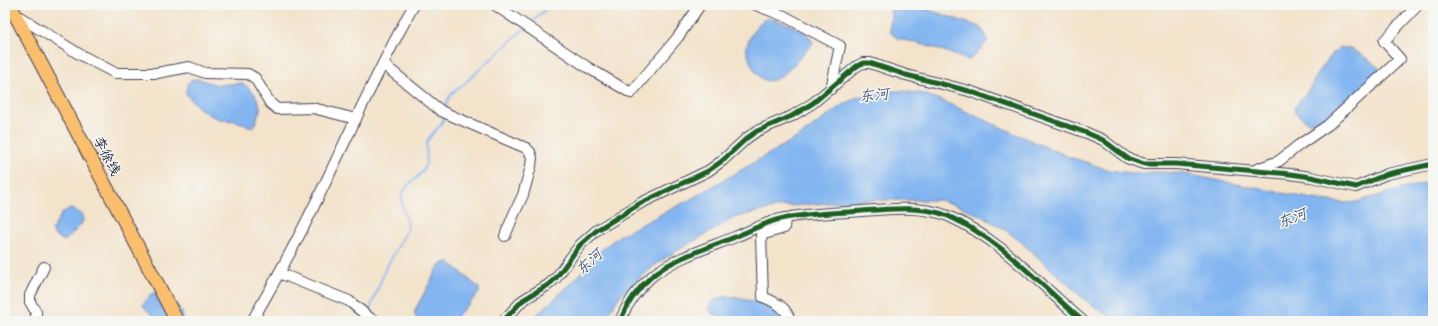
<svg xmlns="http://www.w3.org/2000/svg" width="1438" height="326" font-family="'Comic Neue','LXGW WenKai TC',sans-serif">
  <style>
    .water { fill: #83b6f0; stroke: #526c96 }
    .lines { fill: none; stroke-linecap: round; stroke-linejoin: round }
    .stream { stroke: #83b6f0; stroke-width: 2 }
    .minor-casing { stroke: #413f51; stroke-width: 12 }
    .major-casing { stroke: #413f51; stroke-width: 15 }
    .minor { stroke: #fff; stroke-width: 10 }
    .major { stroke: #fabe6d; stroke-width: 13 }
    .cycleway-casing { stroke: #f6f6f2; stroke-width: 8 }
    .cycleway { stroke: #1b5e20; stroke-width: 5 }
    .labels { text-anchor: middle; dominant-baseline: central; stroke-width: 3; stroke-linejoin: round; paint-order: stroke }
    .street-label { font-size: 14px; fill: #22223b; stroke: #f6f6f2 }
    .water-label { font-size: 15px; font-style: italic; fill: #44567a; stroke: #f6f6f2 }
  </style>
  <rect width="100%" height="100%" fill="#f6f6f2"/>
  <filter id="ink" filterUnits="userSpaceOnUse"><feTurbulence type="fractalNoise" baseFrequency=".025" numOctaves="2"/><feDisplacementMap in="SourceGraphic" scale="8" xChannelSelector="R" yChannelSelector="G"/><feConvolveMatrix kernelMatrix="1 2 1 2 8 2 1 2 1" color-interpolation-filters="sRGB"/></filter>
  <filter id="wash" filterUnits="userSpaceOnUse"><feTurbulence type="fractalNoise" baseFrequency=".012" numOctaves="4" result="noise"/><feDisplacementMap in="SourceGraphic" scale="16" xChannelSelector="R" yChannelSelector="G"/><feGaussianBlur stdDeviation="0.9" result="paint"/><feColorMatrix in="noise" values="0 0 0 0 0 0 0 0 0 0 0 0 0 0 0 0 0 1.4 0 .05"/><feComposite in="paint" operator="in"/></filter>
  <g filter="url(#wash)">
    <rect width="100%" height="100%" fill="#f3e3cb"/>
    <!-- water -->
    <g class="water">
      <path d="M895 5H919L926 9 980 27 987 37V42L971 59 967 60 939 49 897 38 891 33 890 31 891 10Z"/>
      <path d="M768 18C780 21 810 30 813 43 787 71 764 109 746 49 748 39 758 20 768 18Z"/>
      <path d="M1338 48C1353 45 1369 60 1380 69V72L1337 112 1330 116 1309 123 1295 112V107L1310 88 1318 73 1334 52Z"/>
      <path d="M198 79 218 85 241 83 248 87 255 94 260 106V110L254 127C248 127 243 123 236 121 232 120 228 121 224 120 209 117 194 106 186 93L187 84 192 80Z"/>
      <path d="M892 91H903L924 94 945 102 1018 135 1067 156 1109 170 1131 173 1163 172 1185 174 1313 199 1345 203 1356 202 1398 190 1433 182V321H1121L1102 312 1084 299 1019 240 1001 227 981 216 961 207 940 200H866L778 207 736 217 673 253 654 266 621 294 604 321H530L572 283 601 250 619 236 693 198 784 145 803 134 838 108 857 97Z"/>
      <path d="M69 209C98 215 75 230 65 241L55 236 52 230 62 213Z"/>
      <path d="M449 262 479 288V293L452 321H418L415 315V310L439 266 444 263Z"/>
      <path d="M155 292 170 295 182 312 184 321H158L144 307 143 305 150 295Z"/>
      <path d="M727 296 757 302H769L783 314 785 321H732L712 313 709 310C709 299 718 299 727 296Z"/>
    </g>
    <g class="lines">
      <!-- stream -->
      <g class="stream">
        <path d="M529 25 550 5"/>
        <path d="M446 109 447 101 452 93 465 83 524 29"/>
        <path d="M369 312 385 270 408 228C408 216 399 207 402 195 405 184 418 179 424 169 429 161 425 151 427 142 431 132 442 128 444 117"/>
      </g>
    </g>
  </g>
  <g filter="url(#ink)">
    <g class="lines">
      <!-- minor casing -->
      <g class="minor-casing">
        <g id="minor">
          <path d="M495 5 587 67 631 93 678 37 700 5"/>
          <path d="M756 5 784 16 840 46 831 89"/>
          <path d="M15 14 79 54 115 73H157L189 67 205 73 248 74 255 78 270 103 277 109 313 108 356 119"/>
          <path d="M383 64 441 111 505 139 526 148 530 152 532 158 531 166 523 195 514 214 505 236"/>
          <path d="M1257 169 1279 161 1299 145 1328 125 1400 59 1384 41 1418 5"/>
          <path d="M785 218 784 228 761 235 763 297C775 302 787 307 790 321"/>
          <path d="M279 273 349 301 371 319 377 321"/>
          <path d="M36 321V312L30 302V295L44 267"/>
          <path d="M252 321C274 283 295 245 314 206 347 139 377 70 414 5"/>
          <path d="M503 321 523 300 548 285 556 278 580 245 597 230 641 203 708 171 722 161 747 138 757 131 792 116 813 103 857 66 863 63H870L906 75 946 85 969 91 1087 133 1103 140 1127 158 1144 164H1176L1290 174 1311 177 1356 187 1387 174 1433 164"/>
          <path d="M620 321C627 304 637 289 651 277 673 258 708 248 735 237 750 231 764 223 780 219 803 214 826 213 849 212 880 210 919 204 948 216 1002 240 1039 284 1083 321"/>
        </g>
      </g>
      <!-- major casing -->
      <g class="major-casing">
        <path id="major" d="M10 5 177 321"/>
      </g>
      <!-- minor -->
      <use href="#minor" class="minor"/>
      <!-- major -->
      <use href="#major" class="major"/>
      <!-- cycleway casing -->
      <g class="cycleway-casing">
        <g id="cycleway">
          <path d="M503 321 523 300 548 285 556 278 580 245 597 230 641 203 708 171 722 161 747 138 757 131 792 116 813 103 857 66 863 63H870L906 75 946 85 969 91 1087 133 1103 140 1127 158 1144 164H1176L1290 174 1311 177 1356 187 1387 174 1433 164"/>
          <path d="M620 321C627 304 637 289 651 277 673 258 708 248 735 237 750 231 764 223 780 219 803 214 826 213 849 212 880 210 919 204 948 216 1002 240 1039 284 1083 321"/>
        </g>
      </g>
      <!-- cycleway -->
      <use href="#cycleway" class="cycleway"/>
    </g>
  </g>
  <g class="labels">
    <!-- street labels -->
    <g class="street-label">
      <text transform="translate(107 156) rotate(62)">李徐线</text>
    </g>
    <!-- water labels -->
    <g class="water-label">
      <text transform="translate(874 95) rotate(-6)">东河</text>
      <text transform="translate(1292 218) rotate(-21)">东河</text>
      <text transform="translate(589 262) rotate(-42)">东河</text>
    </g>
  </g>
  <!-- margin -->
  <rect width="1438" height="326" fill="none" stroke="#f6f6f2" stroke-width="20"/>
</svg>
